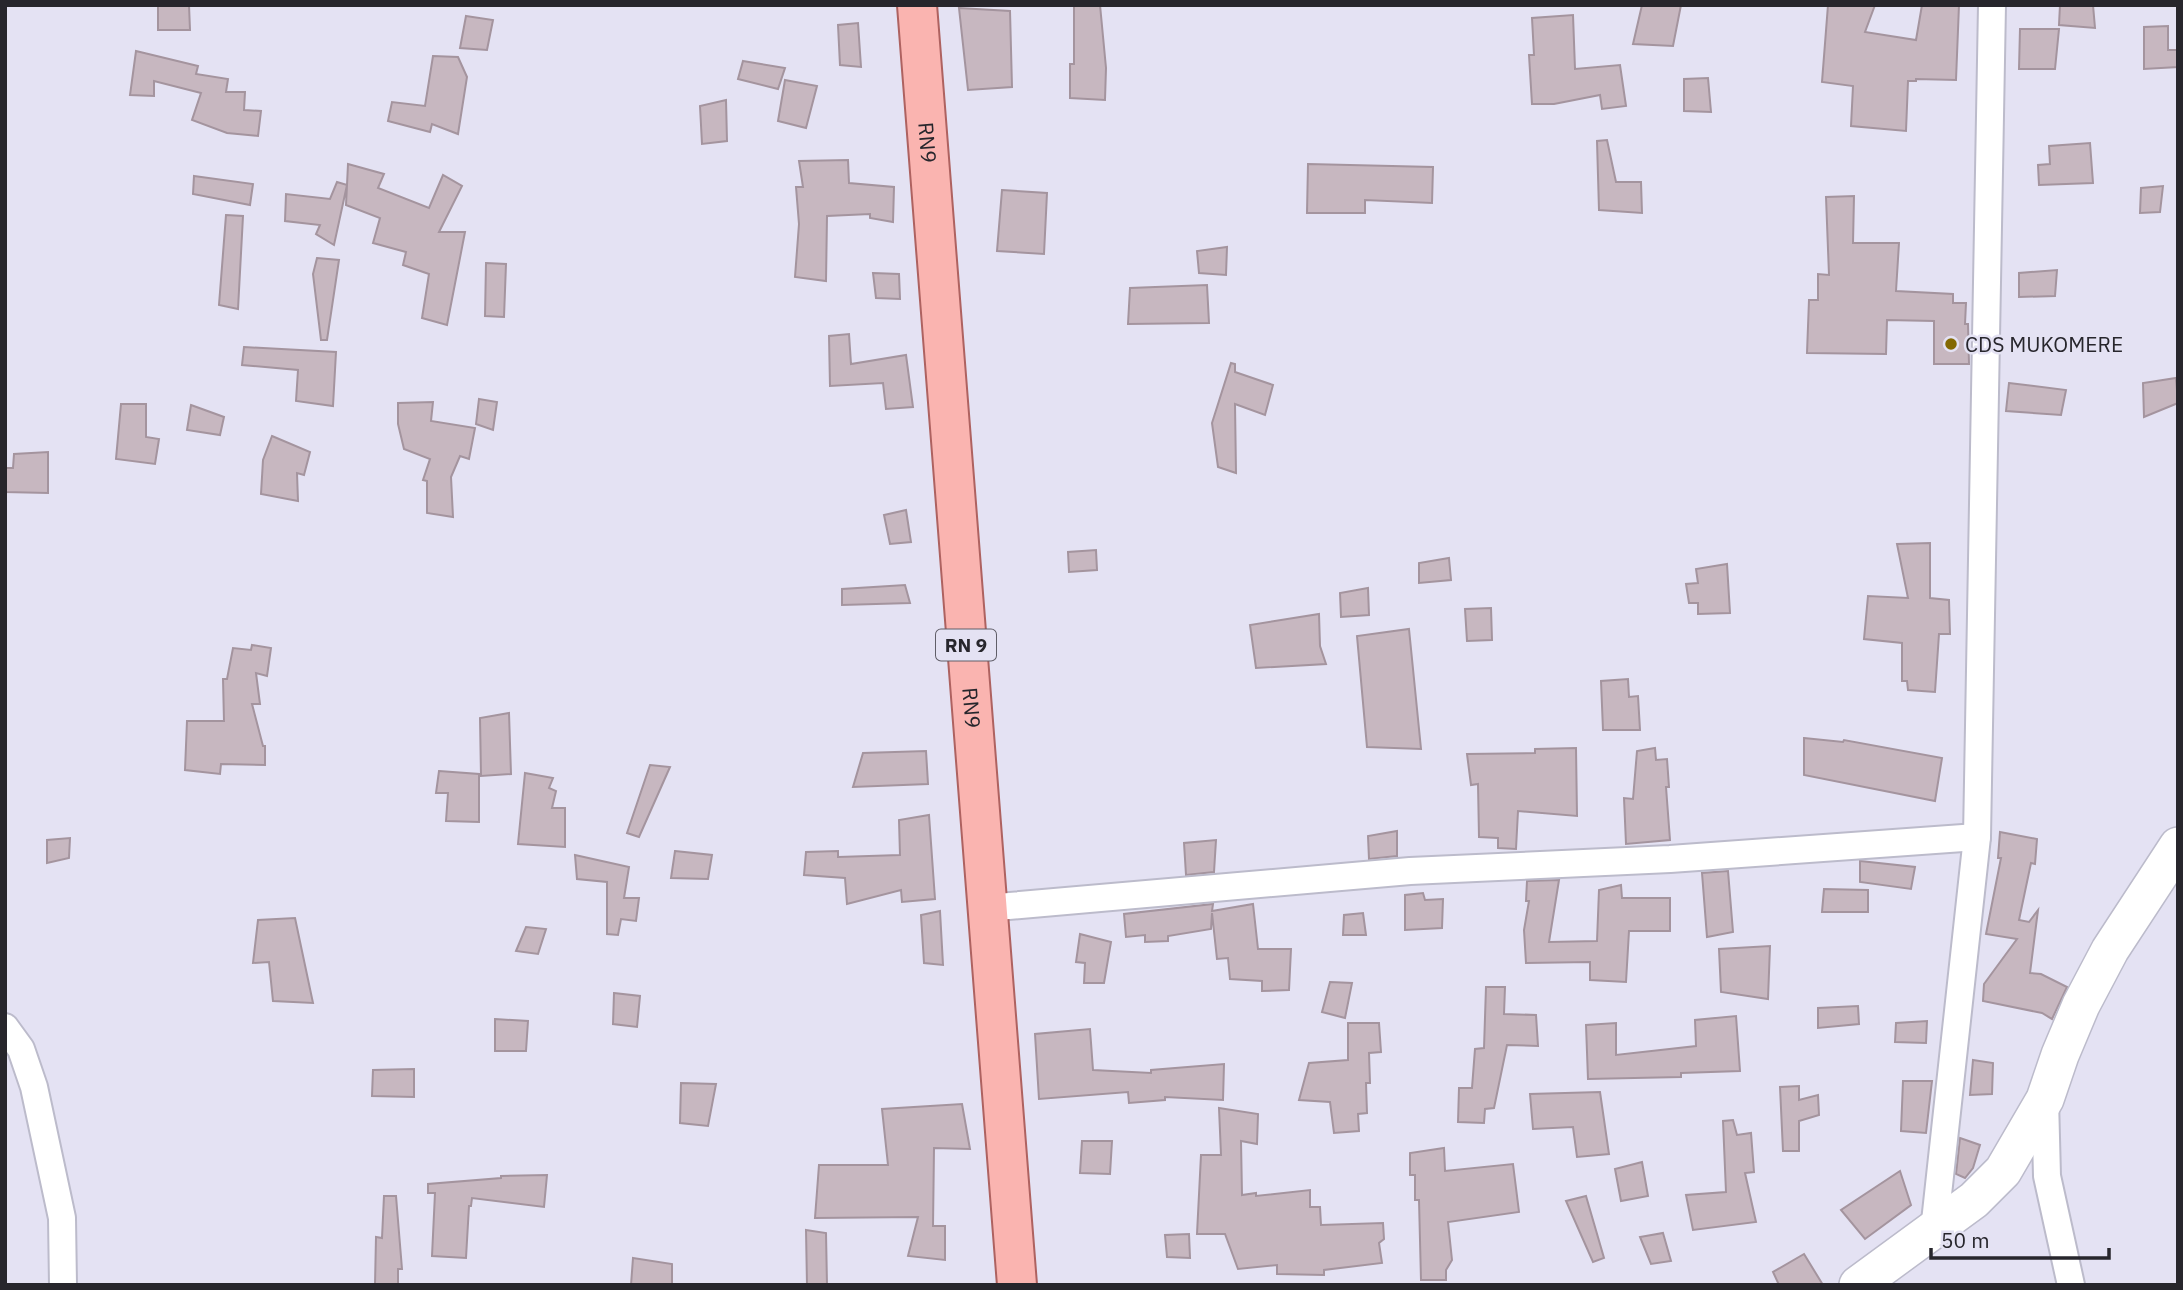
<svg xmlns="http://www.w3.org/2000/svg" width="2183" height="1290" font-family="'IBM Plex Sans',sans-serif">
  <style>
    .building { fill: #c7b7c0; stroke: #a4949e; stroke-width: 2 }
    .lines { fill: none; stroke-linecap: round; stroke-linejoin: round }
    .street-casing { stroke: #bcbbcb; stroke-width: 30 }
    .secondary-casing { stroke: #bcbbcb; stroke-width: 40 }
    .primary-casing { stroke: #ae6260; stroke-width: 42 }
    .street { stroke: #fff; stroke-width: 26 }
    .secondary { stroke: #fff; stroke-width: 37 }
    .primary { stroke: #fab4b0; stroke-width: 38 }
    .poi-dot { fill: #836903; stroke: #e4e2f3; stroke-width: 2.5 }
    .labels { text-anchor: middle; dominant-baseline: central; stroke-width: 5; stroke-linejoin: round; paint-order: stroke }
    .shield { fill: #e4e2f3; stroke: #605e68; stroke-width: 2 }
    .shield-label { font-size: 19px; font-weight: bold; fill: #27262c }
    .street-label { font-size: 21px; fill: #27262c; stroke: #e4e2f3 }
    .poi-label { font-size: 21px; fill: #27262c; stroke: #e4e2f3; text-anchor: start }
  </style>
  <rect width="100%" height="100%" fill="#e4e2f3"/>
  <!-- building -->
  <g class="building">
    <path d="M158 5H189L190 30H158Z"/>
    <path d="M1074 5H1100L1106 68 1105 100 1070 98V64H1074Z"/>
    <path d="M1642 5H1681L1673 46 1633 44Z"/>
    <path d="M1828 5H1875L1865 32 1916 40 1922 5H1959L1956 80 1916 79V81H1908L1906 131 1851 126 1853 86 1822 82Z"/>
    <path d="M2060 5H2093L2095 28 2059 25Z"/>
    <path d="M959 8 1010 11 1012 87 968 90Z"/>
    <path d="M1573 15 1575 69 1620 65 1626 106 1602 109 1600 95 1554 104H1532L1529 55H1534L1532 18Z"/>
    <path d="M466 16 493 20 487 50 460 48Z"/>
    <path d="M858 23 861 67 840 65 838 25Z"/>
    <path d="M2168 26V50H2178V67L2144 69V27Z"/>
    <path d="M2020 29H2059L2055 69H2019Z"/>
    <path d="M136 51 198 66 196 74 228 79 226 92H245L244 110 261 111 258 136 227 133 192 120 201 93 154 81V96L130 95Z"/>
    <path d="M433 56 458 57 467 77 458 134 432 124 430 132 388 121 392 102 425 106Z"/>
    <path d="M743 61 785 68 778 89 738 79Z"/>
    <path d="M1708 78 1711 112 1684 111V79Z"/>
    <path d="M785 80 817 86 806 128 778 121Z"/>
    <path d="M726 100 727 141 702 144 700 106Z"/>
    <path d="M1607 140 1616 182H1641L1642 213 1599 210 1597 141Z"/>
    <path d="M2090 143 2093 183 2039 185 2038 165 2050 164 2049 146Z"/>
    <path d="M848 160 849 183 894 187 893 222 870 218V214L827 216 826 281 795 277 799 224 796 187H803L799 161Z"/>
    <path d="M348 164 384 174 378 188 429 208 443 175 462 186 439 232H465L447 325 422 318 429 274 403 265 406 252 373 243 380 218 346 205 347 185 334 245 316 234 320 225 285 221 286 194 330 199 337 182 347 185Z"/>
    <path d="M1308 164 1433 167 1432 203 1365 200V213H1307Z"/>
    <path d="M194 176 253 184 250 205 193 194Z"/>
    <path d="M2163 186 2160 212 2140 213 2141 188Z"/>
    <path d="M1002 190 1047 193 1044 254 997 251Z"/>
    <path d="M1854 196 1853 243H1899L1896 291 1953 294V303H1966L1965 324H1968L1969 364H1934V321L1887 320 1886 354 1807 353 1809 300H1818V274L1829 275 1826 197Z"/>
    <path d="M226 215 243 216 238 309 219 305Z"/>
    <path d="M1227 247 1226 275 1199 273 1197 251Z"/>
    <path d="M317 258 339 260 327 340H321L313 274Z"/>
    <path d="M486 263 506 264 504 317 485 316Z"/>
    <path d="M2057 270 2055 296 2019 297V273Z"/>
    <path d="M873 273 899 274 900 299 876 298Z"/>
    <path d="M1207 285 1209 323 1128 324 1130 288Z"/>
    <path d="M849 334 851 364 906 355 913 407 886 409 883 383 830 386 829 336Z"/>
    <path d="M244 347 336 352 333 406 296 401 298 370 242 365Z"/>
    <path d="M1231 363 1235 364V372L1273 385 1265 415 1235 404 1236 473 1218 467 1212 423Z"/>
    <path d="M2176 378 2178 403 2144 417 2143 383Z"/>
    <path d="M2009 383 2066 390 2061 415 2006 411Z"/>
    <path d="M479 399 497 402 493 430 476 424Z"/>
    <path d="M433 402 431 421 475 428 469 459 460 456 451 477 453 517 427 513V481L423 480 430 459 404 449 398 424V403Z"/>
    <path d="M121 404H146V437L159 439 155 464 116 459Z"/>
    <path d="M191 405 224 417 220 435 187 430Z"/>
    <path d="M272 436 310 452 304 475 297 473 298 501 261 494 263 460Z"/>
    <path d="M48 452V493L5 492V468H13L14 454Z"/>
    <path d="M906 510 911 542 890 544 884 515Z"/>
    <path d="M1930 543V598L1949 600 1950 634H1939L1935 692 1908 690 1907 681H1902V643L1864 639 1868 596 1908 598 1897 544Z"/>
    <path d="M1096 550 1097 570 1069 572 1068 552Z"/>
    <path d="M1449 558 1451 580 1419 583V563Z"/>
    <path d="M1727 564 1730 613 1698 614V603H1689L1686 584 1698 583 1696 569Z"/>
    <path d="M905 585 910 603 842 605V589Z"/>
    <path d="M1368 588 1369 615 1341 617 1340 593Z"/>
    <path d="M1491 608 1492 640 1467 641 1465 609Z"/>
    <path d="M1319 614 1320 646 1326 664 1256 668 1250 625Z"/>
    <path d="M1409 629 1421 749 1367 747 1357 636Z"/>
    <path d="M252 645 271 648 267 676 256 673 260 704H252L263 746H265V765L221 764 220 774 185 770 187 721H224L223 679H227L233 648 251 650Z"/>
    <path d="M1628 679 1629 697 1638 696 1640 730H1603L1601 681Z"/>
    <path d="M509 713 511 774 481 776 480 718Z"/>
    <path d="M1804 738 1843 742 1844 740 1942 758 1935 801 1804 775Z"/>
    <path d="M1576 748 1577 816 1518 811 1516 849 1498 848V838L1479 837 1478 784 1471 785 1467 754 1535 753V749Z"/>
    <path d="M1655 748 1656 760 1667 759 1669 787H1666L1670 840 1626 844 1624 798 1633 799 1637 751Z"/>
    <path d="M926 751 928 784 853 787 863 753Z"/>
    <path d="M650 765 670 767 639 837 627 833Z"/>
    <path d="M439 771 479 774V822L446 821 448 793H436Z"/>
    <path d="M525 773 553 778 549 788 556 791 552 808H565V847L518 844Z"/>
    <path d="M929 815 935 899 902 902 901 890 847 904 845 878 804 875 806 852 838 851V857L900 855 899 820Z"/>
    <path d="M1397 831V856L1369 859 1368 836Z"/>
    <path d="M2000 832 2037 839 2035 864 2031 863 2019 920 2029 922 2038 910 2030 973 2041 974 2067 987 2052 1019 2042 1013 1983 1001 1984 984 2017 939 1986 934 2001 858H1998Z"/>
    <path d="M70 838 69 858 47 863V840Z"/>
    <path d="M1216 840 1214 872 1186 875 1184 843Z"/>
    <path d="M675 851 712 855 708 879 671 878Z"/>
    <path d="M575 855 629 867 624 898H639L636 921 621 919 618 935 607 934V882L577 879Z"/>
    <path d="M1860 861 1915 867 1911 889 1860 882Z"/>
    <path d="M1728 871 1733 932 1707 937 1702 873Z"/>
    <path d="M1559 880 1549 942 1597 941 1599 890 1621 885 1622 898H1670V931H1629L1626 982 1590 980V962L1526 963 1524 930 1529 901H1526L1527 881Z"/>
    <path d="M1824 889 1868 890V912H1822Z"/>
    <path d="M1423 893 1425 900 1443 899 1442 928 1405 930V895Z"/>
    <path d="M1213 904 1212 911 1253 904 1258 949H1291L1289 990 1262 991V981L1230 979 1228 958 1217 959 1212 913 1211 929 1168 936V941L1145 942V935L1126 937 1124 914Z"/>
    <path d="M940 911 943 965 924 963 921 915Z"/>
    <path d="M1363 913 1366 935H1343L1344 915Z"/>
    <path d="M295 918 313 1003 273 1001 269 962 253 963 258 920Z"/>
    <path d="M526 927 546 929 538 954 516 951Z"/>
    <path d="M1080 934 1111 942 1104 983H1084L1085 963 1076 962Z"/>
    <path d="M1770 946 1768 999 1721 992 1719 949Z"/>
    <path d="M1330 982 1352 983 1345 1018 1322 1012Z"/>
    <path d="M1486 987H1505L1504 1014 1536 1015 1538 1046 1507 1045 1494 1108 1485 1109 1484 1123 1458 1122 1459 1088H1472L1475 1049 1484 1048Z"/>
    <path d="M614 993 640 996 637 1027 613 1024Z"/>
    <path d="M1858 1006 1859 1024 1818 1028V1008Z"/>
    <path d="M1736 1016 1740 1071 1681 1073V1077L1588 1079 1586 1025 1616 1023V1055L1696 1046 1695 1020Z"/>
    <path d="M495 1019 528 1021 526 1051H495Z"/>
    <path d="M1927 1021 1926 1043 1895 1042 1896 1023Z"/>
    <path d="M1348 1023H1379L1381 1052 1369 1053 1370 1083H1366L1367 1113 1358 1114 1359 1131 1334 1133 1330 1102 1299 1100 1309 1063 1348 1060Z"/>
    <path d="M1090 1029 1093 1070 1151 1073V1070L1224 1064 1223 1100 1165 1097V1100L1129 1103 1128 1092 1039 1099 1035 1034Z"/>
    <path d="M1973 1060 1993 1063 1992 1094 1970 1095Z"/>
    <path d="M414 1069V1097L372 1096 373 1070Z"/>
    <path d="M1903 1081H1932L1926 1133 1901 1131Z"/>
    <path d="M681 1083 716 1084 708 1126 680 1123Z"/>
    <path d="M1799 1086V1100L1818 1095 1819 1115 1799 1121V1151H1783L1780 1087Z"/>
    <path d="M1600 1092 1609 1154 1577 1157 1573 1127 1533 1129 1530 1094Z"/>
    <path d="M962 1104 970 1149 934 1148 933 1226H945V1260L908 1256 918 1217 815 1218 819 1165H888L882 1109Z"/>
    <path d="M1219 1108 1258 1114 1257 1144 1241 1141 1242 1195 1256 1193V1196L1310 1190V1207H1320L1321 1225 1383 1223 1384 1239 1379 1243 1382 1263 1324 1270V1275L1277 1274V1265L1238 1269 1225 1234H1197L1201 1155H1221Z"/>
    <path d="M1733 1120 1737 1135 1751 1133 1754 1172 1745 1173 1756 1222 1693 1230 1686 1195 1726 1192 1723 1121Z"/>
    <path d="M1960 1138 1980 1145 1973 1168 1965 1178 1956 1174Z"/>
    <path d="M1082 1141H1112L1110 1174 1080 1173Z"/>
    <path d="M1444 1148 1445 1171 1513 1164 1519 1212 1448 1222 1452 1260 1446 1270V1280H1421L1419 1200H1415V1175H1410V1153Z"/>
    <path d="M1642 1162 1648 1196 1621 1201 1615 1169Z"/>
    <path d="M1900 1171 1911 1205 1865 1239 1841 1210Z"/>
    <path d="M547 1175 544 1207 472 1198 471 1206H469L466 1258 432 1256 435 1193H428V1184L501 1178V1176Z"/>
    <path d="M384 1196H396L402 1269H398V1285H375L376 1237 382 1238Z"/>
    <path d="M1586 1196 1604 1258 1593 1262 1566 1201Z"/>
    <path d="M806 1230 826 1233 827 1285H807Z"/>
    <path d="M1663 1233 1671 1261 1651 1264 1640 1237Z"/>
    <path d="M1189 1234 1190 1258 1167 1257 1165 1235Z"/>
    <path d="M1804 1254 1823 1285H1779L1773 1272Z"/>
    <path d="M633 1258 672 1264V1285H631Z"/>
  </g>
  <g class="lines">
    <!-- street casing -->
    <g class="street-casing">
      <g id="street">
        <path d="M986 908 1410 871 1670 859 1977 837"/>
        <path d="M5 1027 21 1049 34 1087 62 1218 63 1285"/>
        <path d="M2045 1099 2047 1176 2071 1285"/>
        <path d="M1934 1231 1977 837 1992 5"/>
      </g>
    </g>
    <!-- secondary casing -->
    <g class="secondary-casing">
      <path id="secondary" d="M1858 1285 1974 1200 2003 1171 2045 1099 2060 1055 2081 1005 2110 950 2178 846"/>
    </g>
    <!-- primary casing -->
    <g class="primary-casing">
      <g id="primary">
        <path id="s1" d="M917 5 1017 1285"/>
      </g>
    </g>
    <!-- street -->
    <use href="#street" class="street"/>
    <!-- secondary -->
    <use href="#secondary" class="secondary"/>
    <!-- primary -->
    <use href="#primary" class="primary"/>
  </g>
  <!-- markers -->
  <circle class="poi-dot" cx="1951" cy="344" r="7"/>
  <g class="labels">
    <!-- shield labels -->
    <rect class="shield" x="936" y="629.5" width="60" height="31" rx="5"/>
    <g class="shield-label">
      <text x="966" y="645">RN 9</text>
    </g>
    <!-- street labels -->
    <g class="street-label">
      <text stroke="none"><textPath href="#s1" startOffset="138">RN9</textPath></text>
      <text stroke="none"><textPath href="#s1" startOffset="705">RN9</textPath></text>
    </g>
    <!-- poi labels -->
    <g class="poi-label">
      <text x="1965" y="344">CDS MUKOMERE</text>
    </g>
  </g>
  <!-- border -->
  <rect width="2183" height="1290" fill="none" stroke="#27262c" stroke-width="14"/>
  <!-- scale -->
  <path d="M1931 1248v10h178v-10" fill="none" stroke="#27262c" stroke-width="3.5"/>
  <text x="1941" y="1248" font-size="21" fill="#27262c" stroke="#e4e2f3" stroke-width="5" paint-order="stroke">50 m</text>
</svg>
